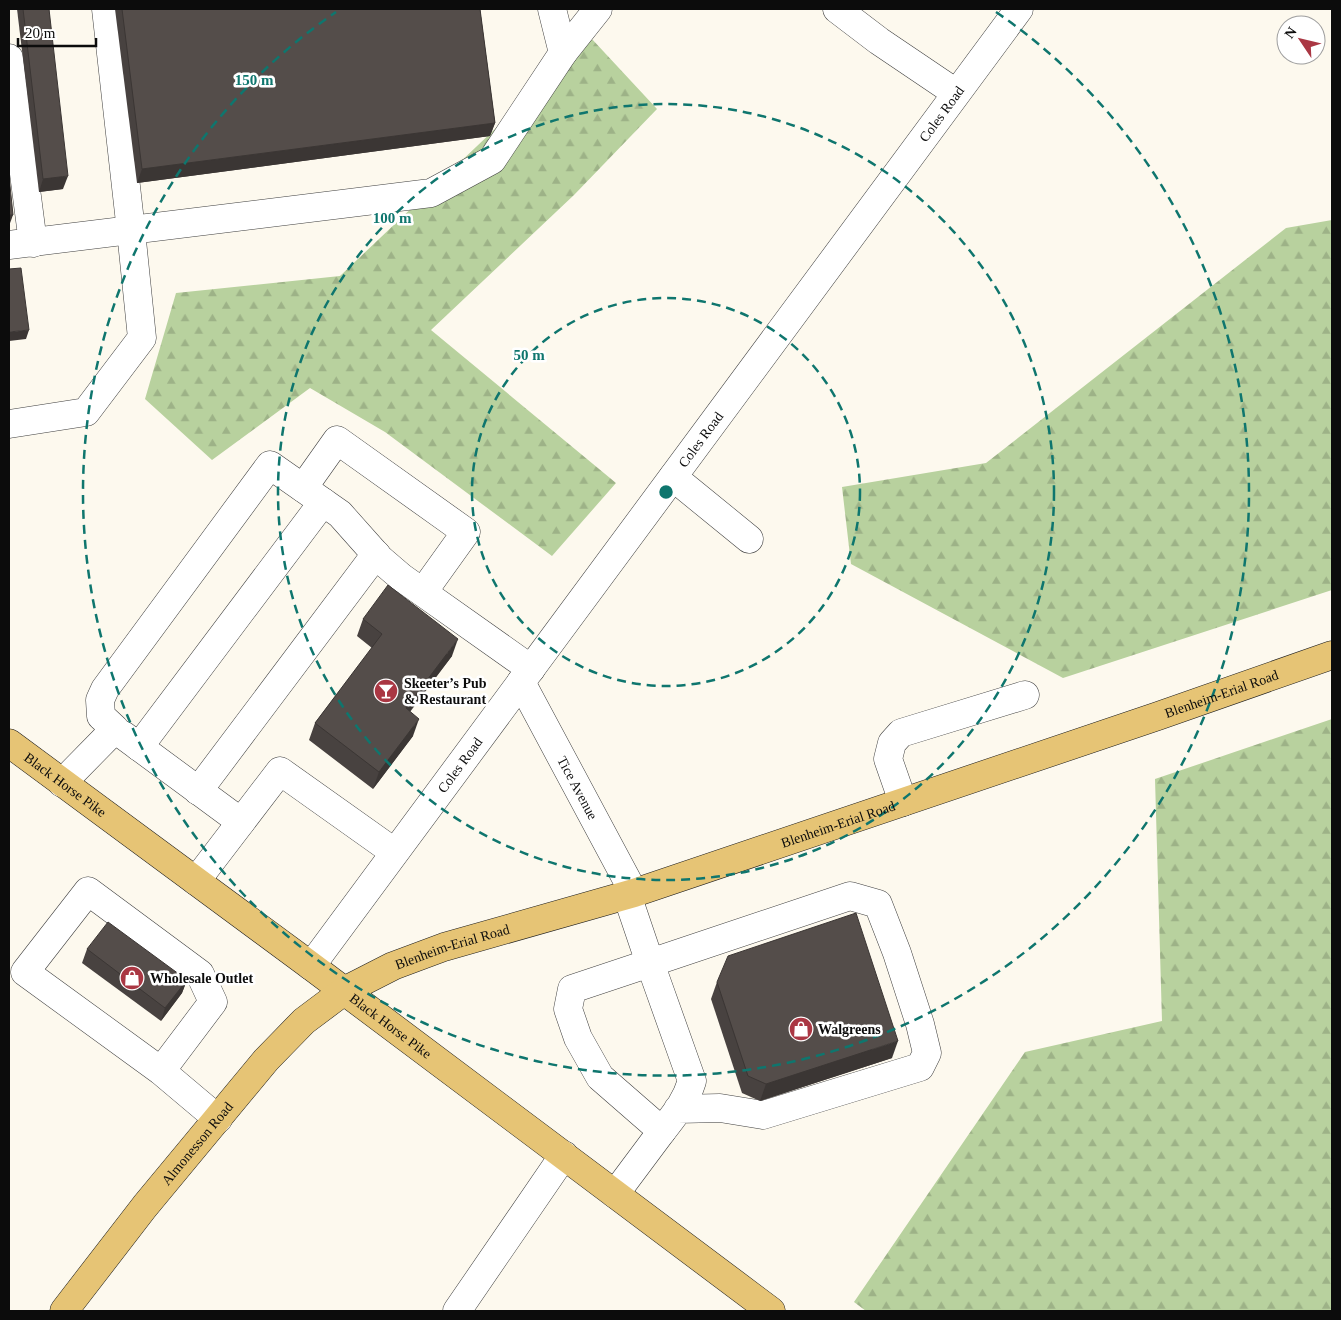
<svg xmlns="http://www.w3.org/2000/svg" width="1341" height="1320" font-family="'Times New Roman',serif">
  <style>
    .forest { fill: url(#forest-firs) }
    .lines { fill: none; stroke-linecap: round; stroke-linejoin: round }
    .minor-casing { stroke: #3f3f3f; stroke-width: 29 }
    .major-casing { stroke: #1d1d1d; stroke-width: 29 }
    .minor { stroke: #fff; stroke-width: 28 }
    .major { stroke: #e6c475; stroke-width: 28 }
    .wall { fill: #484240 }
    .shaded-wall { fill: #3b3634 }
    .building { fill: #544d4a; stroke: #3b3634 }
    .ring { fill: none; stroke: #0f766e; stroke-width: 2.5; stroke-dasharray: 9 6 }
    .labels { text-anchor: middle; dominant-baseline: central; stroke-width: 5; stroke-linejoin: round; paint-order: stroke }
    .street-label { font-size: 14px; fill: #0c0c0c; stroke: #fff }
    .poi-label { font-size: 14px; font-weight: bold; fill: #0c0c0c; stroke: #fff; text-anchor: start }
    .centre { fill: #0f766e; stroke: #fff; stroke-width: 2.5 }
    .ring-label { font-size: 15px; text-anchor: middle; font-weight: bold; fill: #0f766e; stroke: #fff; stroke-width: 5; stroke-linejoin: round; paint-order: stroke }
  </style>
  <defs>
    <pattern id="forest-firs" width="22" height="20" patternUnits="userSpaceOnUse" patternTransform="scale(1.25)"><rect width="22" height="20" fill="#b8d19e"/><path d="M5 1l3.5 6h-7zM16 11l3.5 6h-7z" fill="#9db287"/></pattern>
  </defs>
  <rect width="100%" height="100%" fill="#fdf9ee"/>
  <!-- forest -->
  <g class="forest">
    <path d="M591 38 657 109 574 195 431 330 616 483 552 556 385 432 310 388 212 460 145 399 176 293 340 276Z"/>
    <path d="M1332 220V590L1063 678 851 564 842 487 986 463 1286 228Z"/>
    <path d="M1332 719V1311H866L854 1302 1025 1052 1162 1021 1155 779Z"/>
  </g>
  <g class="lines">
    <!-- minor casing -->
    <g class="minor-casing">
      <g id="minor">
        <path d="M837 9 879 41 956 93"/>
        <path d="M563 53 598 9"/>
        <path d="M9 58 33 243"/>
        <path d="M9 245 431 193 492 160 563 53 552 9"/>
        <path d="M9 424 86 412 142 338 131 231 106 9"/>
        <path d="M673 477 749 539"/>
        <path d="M303 488 337 440 466 532 423 592"/>
        <path id="s1" d="M521 682 634 893"/>
        <path d="M123 735 241 822"/>
        <path d="M139 747 323 502"/>
        <path d="M62 783 115 729 101 716 100 700 105 689 270 465 340 514 380 559 401 577 531 669"/>
        <path d="M198 791 376 554"/>
        <path d="M903 802 888 759 892 743 901 733 1025 695"/>
        <path d="M196 881 280 771 394 852"/>
        <path d="M627 895 650 963 572 989 568 1009 578 1038 600 1077 662 1131C676 1113 685 1103 692 1081L650 963 850 896 878 904 897 953 920 1024 927 1053 920 1067 763 1115 720 1108 678 1109"/>
        <path id="s2" d="M311 966 1019 9"/>
        <path d="M161 1071 25 972 88 891 200 974 213 1002 161 1071 218 1119"/>
        <path d="M615 1194 662 1131"/>
        <path d="M457 1311 564 1155"/>
      </g>
    </g>
    <!-- major casing -->
    <g class="major-casing">
      <g id="major">
        <path id="s3" d="M9 743 311 966 771 1311"/>
        <path id="s4" d="M64 1311 145 1206 266 1060 304 1021 344 991 393 966 444 947 634 893 1158 716 1332 655"/>
      </g>
    </g>
    <!-- minor -->
    <use href="#minor" class="minor"/>
    <!-- major -->
    <use href="#major" class="major"/>
  </g>
  <!-- wall -->
  <g class="wall">
    <path d="M17 9H49L63 189 39 192Z"/>
    <path d="M115 9H480L495 123 490 136 137 183Z"/>
    <path d="M363 619 452 656 410 712 413 736 373 789 309 740 315 723 372 648 357 636Z"/>
    <path d="M87 949 187 980 182 993 161 1021 82 963Z"/>
    <path d="M717 982 892 1058 760 1101 742 1093 711 999Z"/>
  </g>
  <!-- shaded-wall -->
  <g class="shaded-wall">
    <path d="M495 123 490 136 137 183 142 169Z"/>
    <path d="M68 176 63 189 39 192 43 179Z"/>
    <path d="M9 215H13L9 226Z"/>
    <path d="M29 330 26 339 9 341V332Z"/>
    <path d="M458 639 452 656 399 725 406 708Z"/>
    <path d="M419 719 413 736 373 789 379 772Z"/>
    <path d="M187 980 182 993 161 1021 165 1008Z"/>
    <path d="M898 1041 892 1058 760 1101 766 1084Z"/>
  </g>
  <!-- building -->
  <g class="building">
    <path d="M23 9H49L68 176 43 179Z"/>
    <path d="M122 9H480L495 123 142 169Z"/>
    <path d="M9 176 13 215H9Z"/>
    <path d="M21 268 29 330 9 332V269Z"/>
    <path d="M388 585 458 639 406 708 419 719 379 772 315 723 382 634 363 619Z"/>
    <path d="M856 913 898 1041 766 1084 748 1076 717 982 728 956Z"/>
    <path d="M108 922 187 980 165 1008 87 949Z"/>
  </g>
  <!-- distance rings -->
  <g class="ring">
    <circle cx="666" cy="492" r="194"/>
    <circle cx="666" cy="492" r="388"/>
    <path d="M996 12A583 583 0 1 1 336 12"/>
  </g>
  <!-- icons -->
  <defs>
    <g id="bar-disc" transform="scale(1.25)"><circle r="9.5" fill="#aa3743" stroke="#fff"/><path d="M-6-5H6L.8 .8V4.5H3.5V6h-7V4.5H-.8V.8Z" fill="#fff"/></g>
    <g id="shop-disc" transform="scale(1.25)"><circle r="9.5" fill="#aa3743" stroke="#fff"/><path d="M-5-2.5h2.3a2.7 3.5 0 0 1 5.4 0H5L5.5 6h-11ZM-1.5-2.5h3a1.5 2.3 0 0 0-3 0Z" fill="#fff"/></g>
  </defs>
  <g fill-rule="evenodd">
    <use href="#bar-disc" x="386" y="691"/>
    <use href="#shop-disc" x="132" y="978"/>
    <use href="#shop-disc" x="801" y="1029"/>
  </g>
  <g class="labels">
    <!-- street labels -->
    <g class="street-label">
      <text stroke="none"><textPath href="#s2" startOffset="1060">Coles Road</textPath></text>
      <text stroke="none"><textPath href="#s2" startOffset="655">Coles Road</textPath></text>
      <text stroke="none"><textPath href="#s4" startOffset="1354">Blenheim-Erial Road</textPath></text>
      <text stroke="none"><textPath href="#s2" startOffset="250">Coles Road</textPath></text>
      <text stroke="none"><textPath href="#s3" startOffset="70">Black Horse Pike</textPath></text>
      <text stroke="none"><textPath href="#s1" startOffset="120">Tice Avenue</textPath></text>
      <text stroke="none"><textPath href="#s4" startOffset="949">Blenheim-Erial Road</textPath></text>
      <text stroke="none"><textPath href="#s4" startOffset="544">Blenheim-Erial Road</textPath></text>
      <text stroke="none"><textPath href="#s3" startOffset="475">Black Horse Pike</textPath></text>
      <text stroke="none"><textPath href="#s4" startOffset="214">Almonesson Road</textPath></text>
    </g>
    <!-- poi labels -->
    <g class="poi-label">
      <text x="404" y="683">Skeeter’s Pub<tspan x="404" dy="16">&amp; Restaurant</tspan></text>
      <text x="150" y="978">Wholesale Outlet</text>
      <text x="818" y="1029">Walgreens</text>
    </g>
  </g>
  <circle cx="666" cy="492" r="8" class="centre"/>
  <g class="ring-label">
    <text x="254" y="85">150 m</text>
    <text x="392" y="223">100 m</text>
    <text x="529" y="360">50 m</text>
  </g>
  <!-- border -->
  <rect width="1341" height="1320" fill="none" stroke="#0c0c0c" stroke-width="20"/>
  <!-- north arrow -->
  <g transform="translate(1301 40) rotate(305)"><circle r="24" fill="#ffffff" stroke="#9e9e9e"/>
  <path d="M0-4L9 19L0 12L-9 19Z" fill="#aa3743"/>
  <text y="-8" font-size="14" font-weight="bold" text-anchor="middle" fill="#0c0c0c">N</text>
  </g>
  <!-- scale -->
  <path d="M18 38v8h78v-8" fill="none" stroke="#0c0c0c" stroke-width="2.5"/>
  <text x="25" y="38" font-size="15" fill="#0c0c0c" stroke="#ffffff" stroke-width="4" paint-order="stroke">20 m</text>
</svg>
